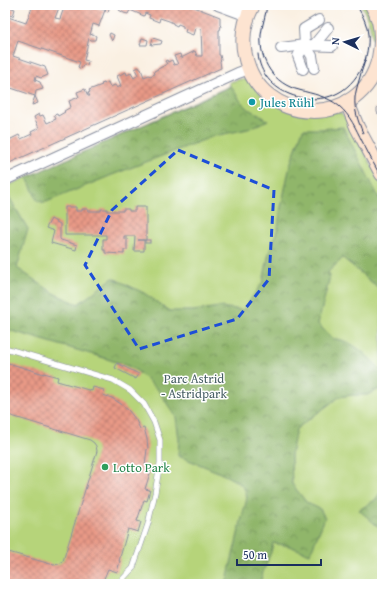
<svg xmlns="http://www.w3.org/2000/svg" width="387" height="589" font-family="'Gentium Book Plus',serif">
  <style>
    .green { fill: #b6d47a; stroke: #68826c }
    .forest { fill: url(#forest-crowns); stroke: #567264 }
    .building { fill: url(#building-cross-hatch) }
    .lines { fill: none; stroke-linecap: round; stroke-linejoin: round }
    .lane-casing { stroke: #8a90a0; stroke-width: 6 }
    .street-casing { stroke: #8a90a0; stroke-width: 12 }
    .secondary-casing { stroke: #8a90a0; stroke-width: 16 }
    .lane { stroke: #fff; stroke-width: 5 }
    .street { stroke: #fff; stroke-width: 10 }
    .secondary { stroke: #fde4d1; stroke-width: 14 }
    .tram { stroke: #1b2f5e; stroke-width: 1 }
    .marked { fill: none; stroke: #1d4ed8; stroke-width: 3; stroke-dasharray: 8 5; stroke-linejoin: round }
    .culture-dot { fill: #0f9aa8; stroke: #fff; stroke-width: 1.5 }
    .leisure-dot { fill: #2e9e5b; stroke: #fff; stroke-width: 1.5 }
    .labels { text-anchor: middle; dominant-baseline: central; stroke-width: 3; stroke-linejoin: round; paint-order: stroke }
    .culture-label { font-size: 13px; fill: #0d838f; stroke: #fff; text-anchor: start }
    .park-label { font-size: 13px; fill: #4a6166; stroke: #fff }
    .leisure-label { font-size: 13px; fill: #27864d; stroke: #fff; text-anchor: start }
  </style>
  <defs>
    <pattern id="forest-crowns" width="20" height="18" patternUnits="userSpaceOnUse"><rect width="20" height="18" fill="#90b66a"/><path d="M2 6a3 3 0 1 1 6 0M12 15a3 3 0 1 1 6 0" fill="none" stroke="#75945a"/></pattern>
    <pattern id="building-cross-hatch" width="8" height="8" patternUnits="userSpaceOnUse"><rect width="8" height="8" fill="#e89986"/><path d="M0 0l8 8M0 8l8-8" fill="none" stroke="#bb7d71"/></pattern>
  </defs>
  <rect width="100%" height="100%" fill="#fff"/>
  <filter id="ink" filterUnits="userSpaceOnUse"><feTurbulence type="fractalNoise" baseFrequency=".025" numOctaves="2"/><feDisplacementMap in="SourceGraphic" scale="8" xChannelSelector="R" yChannelSelector="G"/><feConvolveMatrix kernelMatrix="1 2 1 2 8 2 1 2 1" color-interpolation-filters="sRGB"/></filter>
  <filter id="wash" filterUnits="userSpaceOnUse"><feTurbulence type="fractalNoise" baseFrequency=".012" numOctaves="4" result="noise"/><feDisplacementMap in="SourceGraphic" scale="16" xChannelSelector="R" yChannelSelector="G"/><feGaussianBlur stdDeviation="0.9" result="paint"/><feColorMatrix in="noise" values="0 0 0 0 0 0 0 0 0 0 0 0 0 0 0 0 0 1.4 0 .05"/><feComposite in="paint" operator="in"/></filter>
  <g filter="url(#wash)">
    <rect width="100%" height="100%" fill="#faf0e2"/>
    <!-- green -->
    <g class="green">
      <path d="M361 5H366L373 18 376 39H372C371 26 367 16 361 5Z"/>
      <path d="M241 79 248 80 265 99 341 113 346 118 350 124 382 185V584H5V187L230 86 229 82Z"/>
    </g>
    <!-- forest -->
    <g class="forest">
      <path d="M231 86 241 102 250 110 268 120 248 129 214 136 112 175 44 203 37 200 27 177Z"/>
      <path d="M343 127 382 204V291L343 258 328 272 330 276 318 324 333 339C353 339 369 358 382 371V388L367 395H352L339 397 296 429 291 455 292 484 307 503 320 509 325 518 310 554 289 546 273 543 271 552 263 572 260 584H226L244 509C247 500 248 496 244 488 238 478 191 461 178 456L179 439 176 417 158 390 137 371 128 366 101 357 5 329V190L28 229 17 268 55 294 78 304 113 278 144 293 170 311H193L219 307 243 310 263 282 269 252 278 228 280 212 290 165 303 129H320Z"/>
      <path d="M382 490V530L359 510 375 500Z"/>
    </g>
    <g id="blocks">
      <!-- building -->
      <g class="building">
        <path d="M33 5H60L55 18 60 19 65 5H81L92 9 93 6 90 5H96L95 7 105 10 99 26 93 24 90 35 93 34 96 36 95 40H91L89 38 84 60 88 61 87 65 84 64 81 69 78 67 80 62 18 41 13 56 45 67 48 75 41 78 36 76 35 80 40 82 43 89 36 91 35 96 5 86V16L26 23Z"/>
        <path d="M107 5H110L108 12 105 11Z"/>
        <path d="M121 5H189L220 17V25L221 26 220 30H219V55H220L221 60 220 61 221 68 5 165V137L7 141 19 135 21 139 32 134 31 132 39 128 34 117 39 114 40 116 43 115 47 123 56 119 54 115 57 114 58 116 65 112 64 111 71 107 69 101 79 97 77 92 85 89 88 96H90L88 93 90 92 89 90 102 85 101 84 104 83V84L108 82 110 87 115 85 117 88 121 86 117 76 126 72 127 75 131 73 134 78 138 75 135 69 139 67 140 69H141L144 77 149 75 150 76 155 74 154 71 158 69 167 64 165 61 167 60 168 62 172 60 174 65 178 64 174 56 180 54 181 58 195 51 197 56H202L201 29 195 28 193 35 185 32 186 29 183 28V26L178 24 177 26 173 24V23L169 21 160 18 159 22 149 18 150 15 145 13 144 16 130 10 128 14 124 13 119 10Z"/>
        <path d="M5 6 15 9 13 16 5 14Z"/>
        <path d="M110 33 114 35 112 41 109 35Z"/>
        <path d="M142 38 148 40 147 45H140Z"/>
        <path d="M153 38 162 41 161 44 151 45Z"/>
        <path d="M35 96 38 103 32 105Z"/>
        <path d="M382 101V116L381 114H378L377 112V108Z"/>
        <path d="M65 207H76V211H82V209H88V211H101V209H107V211H123V209H129V211H135V207H146V240H138H144V251H134L135 236H124V239H127V250H124V254L105 253V250H103V239H106V235H65Z"/>
        <path d="M51 219 60 224V239L61 240 77 245 76 250 51 243 54 231 46 228Z"/>
        <rect x="145" y="240" width="5" height="3"/>
        <path d="M5 362 44 374V373L58 377 57 381 92 391 93 387 104 390 103 395 112 398 121 404 129 411 136 420 140 429 144 428 147 439 148 449H147L145 465 152 467 145 489 150 490 147 501 144 500 137 521 141 522 138 532 128 529 119 561H120L117 572 108 569 103 581 100 584H5V551L54 565 59 564 63 561 97 451 96 446 94 443 90 440 5 414Z"/>
        <path d="M117 363 139 374 136 379 115 368Z"/>
      </g>
    </g>
  </g>
  <g filter="url(#ink)">
    <use href="#blocks" fill-opacity="0" stroke="#8a90a0" stroke-width="1"/>
    <g class="lines">
      <!-- lane casing -->
      <g class="lane-casing">
        <path id="lane" d="M5 348 113 380 130 390 144 404 154 422 160 440V463L155 493 148 524 133 568 119 583"/>
      </g>
      <!-- street casing -->
      <g class="street-casing">
        <g id="street">
          <path d="M218 5 248 16"/>
          <path d="M314 45 328 28"/>
          <path d="M281 48 305 45"/>
          <path d="M314 68 312 56 305 45 304 29 319 20"/>
          <path d="M303 69 298 56 305 45 332 46"/>
          <path d="M5 180 238 73 249 69"/>
        </g>
      </g>
      <!-- secondary casing -->
      <g class="secondary-casing">
        <g id="secondary">
          <path d="M253 5C245 20 241 38 245 55 259 127 362 131 379 58 383 39 382 21 372 5"/>
          <path d="M347 102 357 127 382 174"/>
        </g>
      </g>
      <!-- lane -->
      <use href="#lane" class="lane"/>
      <!-- street -->
      <use href="#street" class="street"/>
      <!-- secondary -->
      <use href="#secondary" class="secondary"/>
      <!-- tram -->
      <g class="tram">
        <path d="M267 5C266 15 262 25 261 35 259 61 274 84 299 90 313 94 327 96 339 106 350 115 356 129 362 141 369 154 375 167 382 179"/>
        <path d="M356 5C373 29 370 47 361 73 359 81 356 89 355 97 354 110 358 121 363 133"/>
        <path d="M258 54C261 93 312 111 343 90 354 82 361 71 366 58"/>
      </g>
    </g>
  </g>
  <!-- marked area -->
  <path class="marked" d="M178 150 274 190 269 279 237 319 139 349 85 265 112 210Z"/>
  <!-- markers -->
  <circle class="culture-dot" cx="252" cy="102" r="4"/>
  <circle class="leisure-dot" cx="105" cy="467" r="4"/>
  <g class="labels">
    <!-- culture labels -->
    <g class="culture-label">
      <text x="260" y="102">Jules Rühl</text>
    </g>
    <!-- park labels -->
    <g class="park-label">
      <text x="194" y="378">Parc Astrid<tspan x="194" dy="15">- Astridpark</tspan></text>
    </g>
    <!-- leisure labels -->
    <g class="leisure-label">
      <text x="113" y="467">Lotto Park</text>
    </g>
  </g>
  <!-- margin -->
  <rect width="387" height="589" fill="none" stroke="#fff" stroke-width="20"/>
  <!-- north arrow -->
  <g transform="translate(345 42) rotate(275)" stroke="#ffffff" stroke-width="3" paint-order="stroke">
  <path d="M0-3L7 15L0 10L-7 15Z" fill="#1b2f5e"/>
  <text y="-6" font-size="11" font-weight="bold" text-anchor="middle" fill="#1b2f5e">N</text>
  </g>
  <!-- scale -->
  <path d="M237 559v6h84v-6" fill="none" stroke="#1b2f5e" stroke-width="2"/>
  <text x="243" y="559" font-size="12" fill="#1b2f5e" stroke="#ffffff" stroke-width="3" paint-order="stroke">50 m</text>
</svg>
